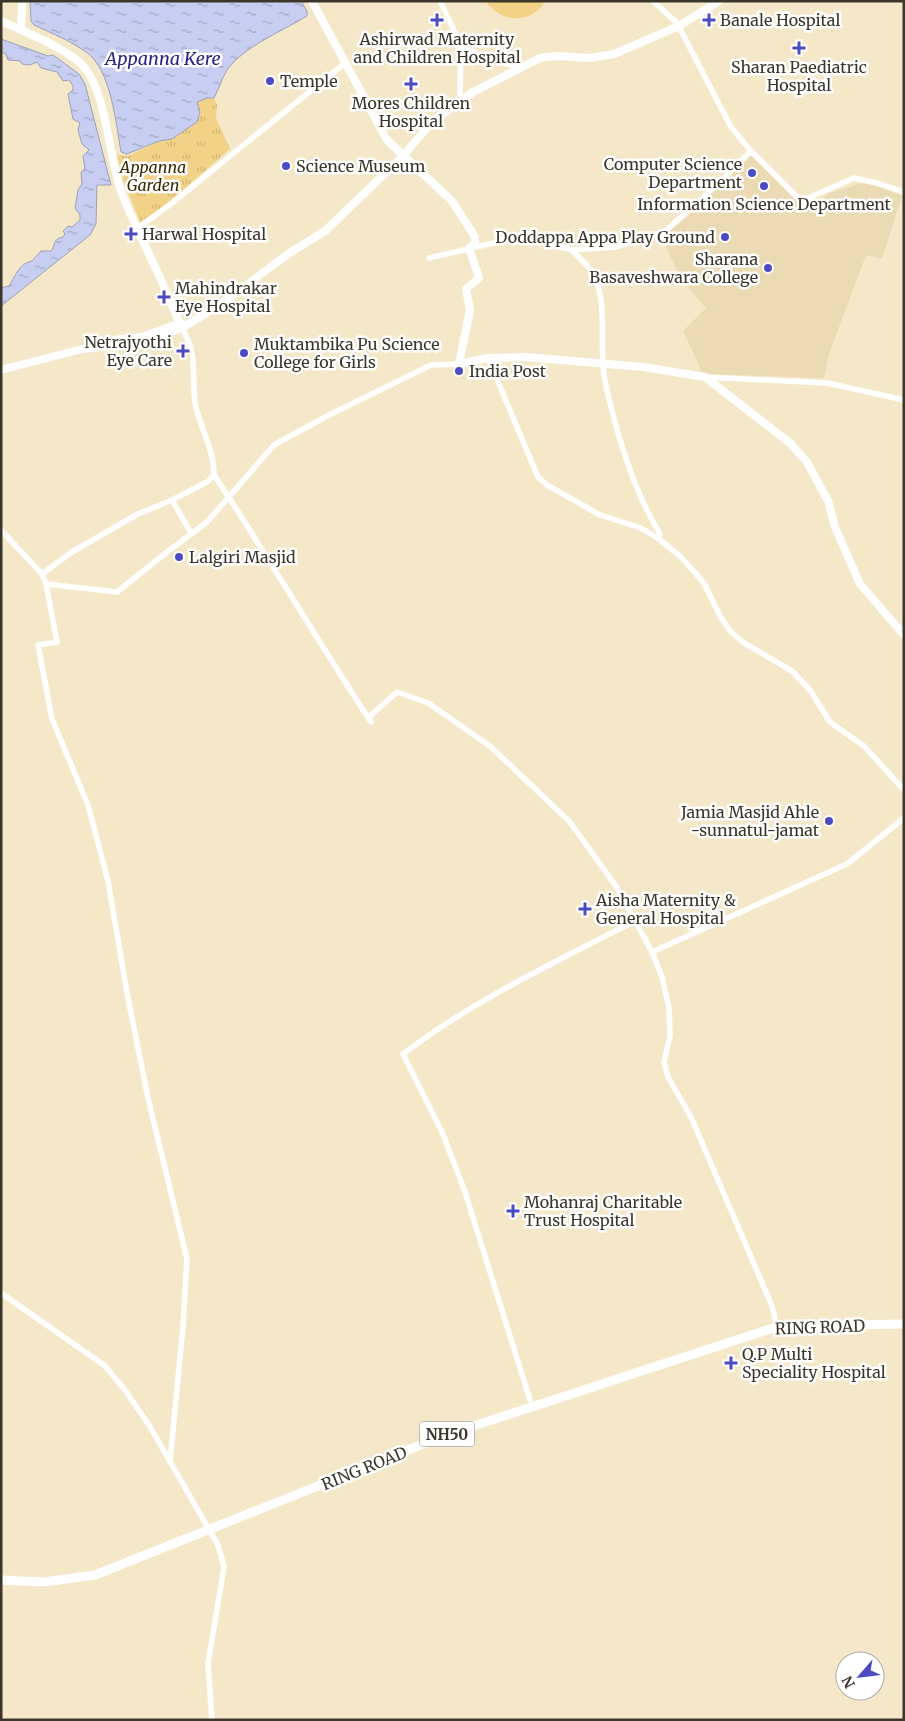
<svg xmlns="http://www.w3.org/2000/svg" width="905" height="1721" font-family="Merriweather,serif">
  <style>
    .built { fill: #ebdbb5 }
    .grass { fill: #f2d287 }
    .park { fill: url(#park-tufts) }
    .water { fill: url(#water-ripples); stroke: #9da0b6 }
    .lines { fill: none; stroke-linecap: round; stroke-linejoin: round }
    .minor { stroke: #fff; stroke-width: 5.5 }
    .major { stroke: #fff; stroke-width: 8 }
    .highway { stroke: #fff; stroke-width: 9 }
    .poi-dot { fill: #4b4cc3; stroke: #fff; stroke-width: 2 }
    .labels { text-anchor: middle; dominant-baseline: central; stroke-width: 5; stroke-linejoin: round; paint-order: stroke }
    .shield { fill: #fff; stroke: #76726a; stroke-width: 1 }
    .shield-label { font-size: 15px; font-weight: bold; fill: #3b362a }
    .poi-label { font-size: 16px; fill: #3b362a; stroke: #fff; text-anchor: start }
    .park-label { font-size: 16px; font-style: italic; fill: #392a00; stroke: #fff }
    .street-label { font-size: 16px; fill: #3b362a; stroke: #fff }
    .water-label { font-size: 18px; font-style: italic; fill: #282282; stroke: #fff }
  </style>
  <defs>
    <pattern id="park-tufts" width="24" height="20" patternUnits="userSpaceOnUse" patternTransform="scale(1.25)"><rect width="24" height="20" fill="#f2d287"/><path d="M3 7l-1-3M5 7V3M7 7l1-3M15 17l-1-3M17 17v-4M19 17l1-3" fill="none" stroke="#d0b575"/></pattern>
    <pattern id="water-ripples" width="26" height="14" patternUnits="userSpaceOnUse" patternTransform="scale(1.25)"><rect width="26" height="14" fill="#c7cef2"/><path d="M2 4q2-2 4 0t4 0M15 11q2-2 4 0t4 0" fill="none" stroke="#a3a8c4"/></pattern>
  </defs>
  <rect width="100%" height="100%" fill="#f5e8c9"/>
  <!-- built -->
  <path class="built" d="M751 155 808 211 829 193 866 182 902 196 882 259 866 255 829 354 824 378 703 374 683 331 706 308 680 278 662 237 686 218Z"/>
  <!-- grass -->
  <path class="grass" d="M486 1H545C533 25 499 23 486 1Z"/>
  <!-- park -->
  <path class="park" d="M207 98H214L217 105 216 118 230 149 162 208 140 222 124 183 117 155 128 156 159 141 172 139 197 122V102Z"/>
  <!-- water -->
  <g class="water">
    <path d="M30 1H301L307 11V16C284 30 243 47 227 70 222 78 219 89 214 98H207L197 102 200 112 197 122 185 130 172 139 159 141 127 154 121 152C116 124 111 69 86 52 71 41 51 33 34 25L31 21Z"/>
    <path d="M1 39 48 56 53 55 79 74 85 84 111 185H97L96 224 90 235 1 306V288L9 286C15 277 19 263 32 261L41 251H51C56 245 52 239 63 237L65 234 63 231 68 226 72 227 80 220V215L75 208 78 190 82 184 81 172 85 169 83 156 89 150 82 144 78 130 80 123 73 119 68 94 73 90V86L69 80 63 81 57 72 41 68 37 62 30 65 22 64 20 61 8 60 6 54 1 52Z"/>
  </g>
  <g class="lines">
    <!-- minor -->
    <g class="minor">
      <path d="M440 1 461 45"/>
      <path d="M653 1 677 23 731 127 751 151 801 201 854 178 877 183 904 192"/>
      <path d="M460 94 461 45 486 59 515 66"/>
      <path d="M138 228 172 203 345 63"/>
      <path d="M572 250C579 258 590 266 594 275 609 307 598 347 605 381 616 432 632 488 660 534L659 539"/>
      <path d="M429 258 511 239 536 241 572 250 616 247 664 232 717 185 751 151"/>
      <path d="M488 358 538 477 547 485 600 515 641 528 659 539 681 557 704 583 721 618 731 632 744 643 792 671 810 690 830 722 864 746 904 790"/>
      <path d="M705 377 827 383 904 400"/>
      <path d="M214 475C268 556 317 640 371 722"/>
      <path d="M172 500 191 533"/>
      <path d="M1 530 42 574 46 584 57 642 38 645 52 719 88 805 108 881 127 993 148 1098 187 1259 183 1326 170 1462"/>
      <path d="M42 574 72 552 138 514 172 500 207 482 214 475C214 450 202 431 196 408 190 378 200 358 182 328"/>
      <path d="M46 584 117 592 167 552 207 522 274 445 329 415 431 365 459 364"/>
      <path d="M368 718 397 692 428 703 490 746 569 821 616 886 652 952 662 977 669 1008 670 1036 664 1062 668 1077 691 1117 772 1306 777 1327"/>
      <path d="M652 952 847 864 904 818"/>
      <path d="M1 1293 104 1365 125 1390 149 1425 218 1545 224 1567 208 1664 212 1720"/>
      <path d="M530 1400 465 1192 443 1134 403 1054C474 1000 555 962 635 921"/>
    </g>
    <!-- major -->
    <g class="major">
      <path d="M312 1 387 140 452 201 475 237V244L469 248 479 278 466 289 470 310 459 364 488 358 526 357 643 367 705 377 790 443 807 462 828 501 835 527 860 584 904 635"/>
      <path d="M1 21C23 31 70 50 84 67 108 96 108 158 122 194 140 239 164 281 181 327"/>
      <path d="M21 30 22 1"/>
      <path d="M105 341 141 337 181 323"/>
      <path d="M1 370 82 349 138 343 182 328 221 304 288 254 325 231 403 156 432 122 473 92 540 58 557 56 590 58 614 54 679 26 719 1"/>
    </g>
    <!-- highway -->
    <path class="highway" d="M1 1580 44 1582 95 1575 443 1436 770 1329 785 1326 904 1324"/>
  </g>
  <!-- markers -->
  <g class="poi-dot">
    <path d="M434.5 12.5h5v5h5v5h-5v5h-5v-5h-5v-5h5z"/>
    <path d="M706.5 12.5h5v5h5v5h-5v5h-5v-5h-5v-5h5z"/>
    <path d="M796.5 40.5h5v5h5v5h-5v5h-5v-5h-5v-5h5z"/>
    <circle cx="270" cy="81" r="5"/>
    <path d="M408.5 76.5h5v5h5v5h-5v5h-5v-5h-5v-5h5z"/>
    <circle cx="286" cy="166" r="5"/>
    <circle cx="752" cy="173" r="5"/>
    <circle cx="764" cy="186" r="5"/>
    <path d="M128.5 226.5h5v5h5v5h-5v5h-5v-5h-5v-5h5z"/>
    <circle cx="725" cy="237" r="5"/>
    <circle cx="768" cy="268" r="5"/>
    <path d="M161.5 289.5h5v5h5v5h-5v5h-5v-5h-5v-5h5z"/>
    <path d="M180.5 343.5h5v5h5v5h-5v5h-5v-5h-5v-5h5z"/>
    <circle cx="244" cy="353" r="5"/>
    <circle cx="459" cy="371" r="5"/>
    <circle cx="179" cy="557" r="5"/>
    <circle cx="829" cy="821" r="5"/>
    <path d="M582.5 901.5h5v5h5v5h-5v5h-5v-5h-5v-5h5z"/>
    <path d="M510.5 1203.5h5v5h5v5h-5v5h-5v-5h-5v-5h5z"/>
    <path d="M728.5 1355.5h5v5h5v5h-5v5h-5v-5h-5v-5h5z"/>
  </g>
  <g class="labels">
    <!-- shield labels -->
    <rect class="shield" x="419.5" y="1421.5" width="55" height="25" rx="4"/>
    <g class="shield-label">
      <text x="447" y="1434">NH50</text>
    </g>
    <!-- poi labels -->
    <g class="poi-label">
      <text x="720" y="20">Banale Hospital</text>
      <text x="437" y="39" text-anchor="middle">Ashirwad Maternity<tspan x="437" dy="18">and Children Hospital</tspan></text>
      <text x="799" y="67" text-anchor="middle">Sharan Paediatric<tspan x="799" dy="18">Hospital</tspan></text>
      <text x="280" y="81">Temple</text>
      <text x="411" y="103" text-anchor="middle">Mores Children<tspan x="411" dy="18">Hospital</tspan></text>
      <text x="742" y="164" text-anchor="end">Computer Science<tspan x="742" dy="18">Department</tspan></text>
      <text x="296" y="166">Science Museum</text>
      <text x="764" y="204" text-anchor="middle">Information Science Department</text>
      <text x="142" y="234">Harwal Hospital</text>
      <text x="715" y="237" text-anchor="end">Doddappa Appa Play Ground</text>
      <text x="758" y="259" text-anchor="end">Sharana<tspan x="758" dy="18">Basaveshwara College</tspan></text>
      <text x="175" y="288">Mahindrakar<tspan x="175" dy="18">Eye Hospital</tspan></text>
      <text x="172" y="342" text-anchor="end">Netrajyothi<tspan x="172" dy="18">Eye Care</tspan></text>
      <text x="254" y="344">Muktambika Pu Science<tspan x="254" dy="18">College for Girls</tspan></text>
      <text x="469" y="371">India Post</text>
      <text x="189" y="557">Lalgiri Masjid</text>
      <text x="819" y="812" text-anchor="end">Jamia Masjid Ahle<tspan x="819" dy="18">-sunnatul-jamat</tspan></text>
      <text x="596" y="900">Aisha Maternity &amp;<tspan x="596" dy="18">General Hospital</tspan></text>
      <text x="524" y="1202">Mohanraj Charitable<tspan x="524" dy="18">Trust Hospital</tspan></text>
      <text x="742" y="1354">Q.P Multi<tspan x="742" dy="18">Speciality Hospital</tspan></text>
    </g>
    <!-- park labels -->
    <g class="park-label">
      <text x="153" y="167">Appanna<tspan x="153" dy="18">Garden</tspan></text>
    </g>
    <!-- street labels -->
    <g class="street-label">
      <text transform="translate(820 1327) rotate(-2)">RING ROAD</text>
      <text transform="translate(364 1468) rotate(-22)">RING ROAD</text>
    </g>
    <!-- water labels -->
    <g class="water-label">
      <text x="163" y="58">Appanna Kere</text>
    </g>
  </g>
  <!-- border -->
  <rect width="905" height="1721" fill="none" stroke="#3b362a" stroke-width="5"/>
  <!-- north arrow -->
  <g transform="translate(860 1676) rotate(242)"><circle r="24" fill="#ffffff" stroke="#b1afaa"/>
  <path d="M0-4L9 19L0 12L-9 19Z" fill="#4b4cc3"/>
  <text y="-8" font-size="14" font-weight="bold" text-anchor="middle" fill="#3b362a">N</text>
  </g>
</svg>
